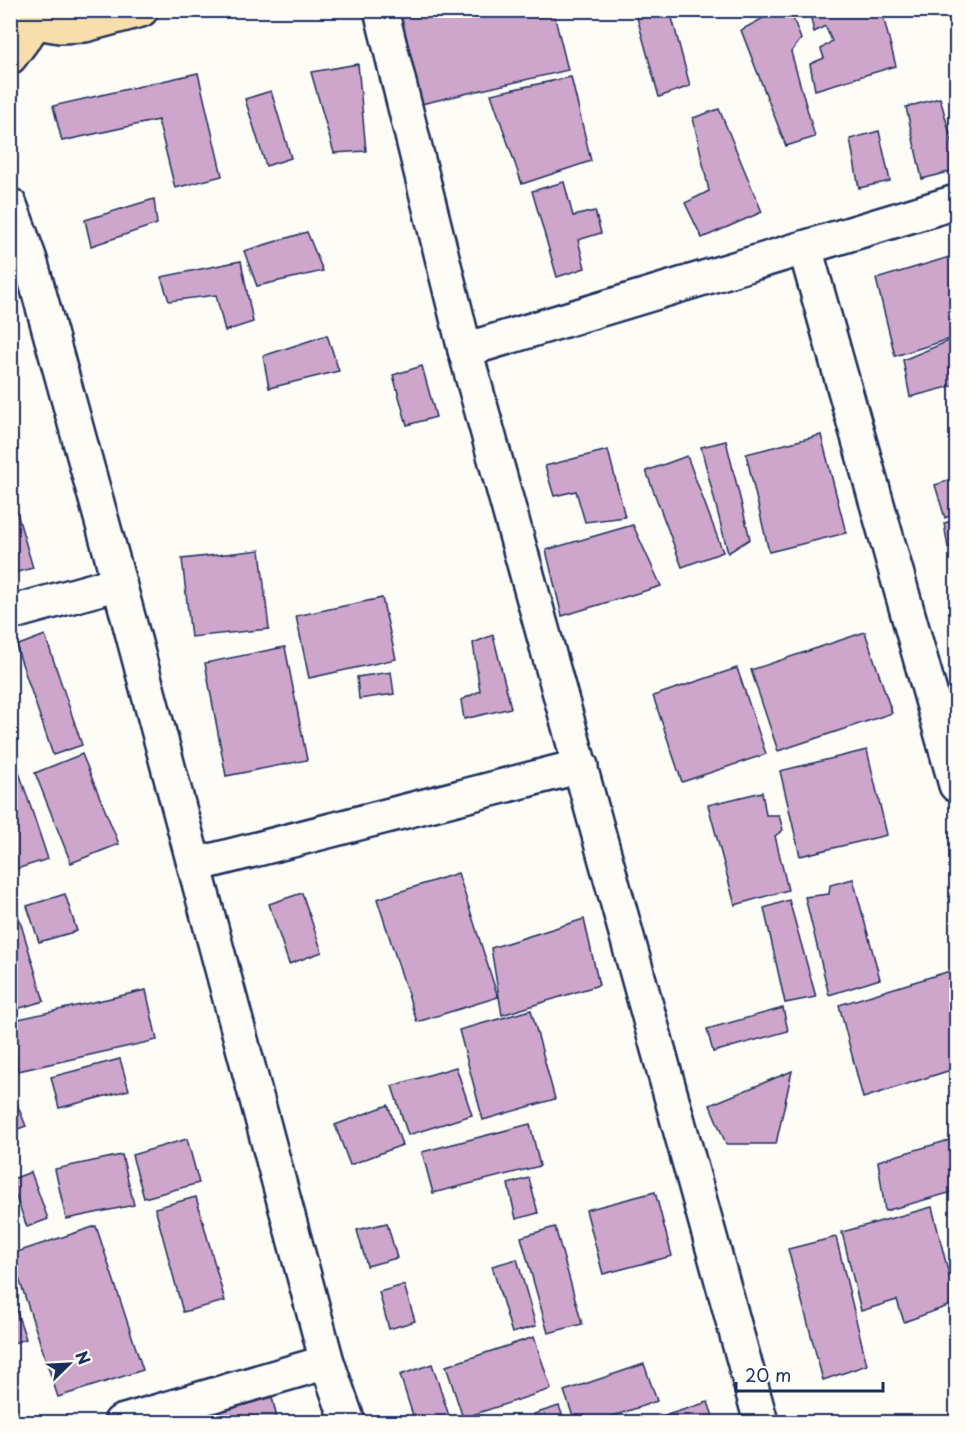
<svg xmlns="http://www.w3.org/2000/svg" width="967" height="1433" font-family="'Playpen Sans',sans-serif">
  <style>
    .building { fill: #cfa6cb; stroke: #1b2f5e; stroke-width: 1.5 }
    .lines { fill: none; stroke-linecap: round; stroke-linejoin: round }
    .minor-casing { stroke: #1b2f5e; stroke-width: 38 }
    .major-casing { stroke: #1b2f5e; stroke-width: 38 }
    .minor { stroke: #fdfcf7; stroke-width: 33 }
    .major { stroke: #f8deab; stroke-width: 33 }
  </style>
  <rect width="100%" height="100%" fill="#fdfcf7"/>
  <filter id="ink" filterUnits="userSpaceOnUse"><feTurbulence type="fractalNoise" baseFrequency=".0167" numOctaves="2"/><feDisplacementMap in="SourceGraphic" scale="12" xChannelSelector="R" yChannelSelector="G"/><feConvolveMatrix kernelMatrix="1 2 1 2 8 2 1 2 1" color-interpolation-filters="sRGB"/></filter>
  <g filter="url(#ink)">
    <!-- building -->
    <g class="building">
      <path d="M396 10H553L568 70 421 104Z"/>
      <path d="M635 10H670L690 86 659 97Z"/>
      <path d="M778 10H790L801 39 791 52 815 137 786 146 741 30Z"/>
      <path d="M809 10H900L883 16 896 66 815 90 810 64 824 58 821 49 832 41 825 26 814 32Z"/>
      <path d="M358 64 366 151 334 153 311 72Z"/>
      <path d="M198 73 222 176 175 188 158 120 62 141 53 106Z"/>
      <path d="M571 77 591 161 522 184 491 94Z"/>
      <path d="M271 91 291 158 266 166 245 99Z"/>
      <path d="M940 98 956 156V170L922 179 906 107Z"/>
      <path d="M719 109 762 212 702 238 685 203 709 191 693 118Z"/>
      <path d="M879 131 890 181 859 188 850 139Z"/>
      <path d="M564 182 573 216 595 211 601 233 578 240 585 268 557 277 532 191Z"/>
      <path d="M154 199 157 224 91 246 85 220Z"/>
      <path d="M307 232 323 271 257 286 244 251Z"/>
      <path d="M953 256 956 271V337L895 356 876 279Z"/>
      <path d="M241 261 253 322 225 331 216 295 169 301 161 277Z"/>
      <path d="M327 335 339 371 269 388 263 356Z"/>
      <path d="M956 338V385L910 397 903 360Z"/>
      <path d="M422 366 436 417 407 425 393 375Z"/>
      <path d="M821 435 846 533 769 552 746 454Z"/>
      <path d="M726 441 750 539 728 553 701 447Z"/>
      <path d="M608 450 625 517 585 522 576 491 554 496 545 466Z"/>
      <path d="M687 456 723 552 682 567 646 471Z"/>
      <path d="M956 478V513L945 518 935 485Z"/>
      <path d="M10 489 33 568 10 574Z"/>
      <path d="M956 520V545L948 548 944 523Z"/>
      <path d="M633 525 661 586 562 616 546 550Z"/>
      <path d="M260 550 269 629 191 637 182 559Z"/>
      <path d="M382 598 396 659 309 678 296 616Z"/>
      <path d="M865 632 892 713 778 751 751 670Z"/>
      <path d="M45 635 82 745 53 755 16 646Z"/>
      <path d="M493 635 511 708 464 719 461 700 480 691 473 643Z"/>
      <path d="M285 647 307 760 226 776 205 663Z"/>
      <path d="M737 668 766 754 682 782 653 696Z"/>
      <path d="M391 672 394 694 359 699 357 677Z"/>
      <path d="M867 750 887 835 800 856 780 771Z"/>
      <path d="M82 754 119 844 71 863 35 773Z"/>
      <path d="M19 772 48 859 10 871V775Z"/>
      <path d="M762 792 766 815H779L783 830 775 836 788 890 735 905 708 805Z"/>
      <path d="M458 873 498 997 417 1022 377 899Z"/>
      <path d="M853 879 880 979 829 995 805 897 829 894 830 885Z"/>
      <path d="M302 893 322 952 289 964 269 904Z"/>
      <path d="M65 894 77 931 39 942 27 906Z"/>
      <path d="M789 900 816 997 785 1003 764 908Z"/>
      <path d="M17 911 44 1001 10 1011V913Z"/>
      <path d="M584 919 599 985 502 1015 491 948Z"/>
      <path d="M950 971 956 998V1072L954 1069 863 1098 839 1005Z"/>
      <path d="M146 990 157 1040 18 1071 10 1038V1021Z"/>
      <path d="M783 1008 788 1031 713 1052 707 1029Z"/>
      <path d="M531 1010 555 1099 483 1120 459 1030Z"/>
      <path d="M120 1059 129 1090 59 1108 51 1077Z"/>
      <path d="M456 1067 472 1115 408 1135 392 1086Z"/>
      <path d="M792 1071 776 1144H726L710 1105Z"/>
      <path d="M10 1087 26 1126 10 1132Z"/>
      <path d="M388 1105 402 1145 350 1165 335 1125Z"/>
      <path d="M530 1124 540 1166 433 1193 422 1152Z"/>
      <path d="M956 1138V1191L885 1211 878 1161Z"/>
      <path d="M187 1139 199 1183 144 1198 132 1155Z"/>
      <path d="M122 1155 134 1205 66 1219 55 1169Z"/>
      <path d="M31 1172 48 1219 27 1227 10 1180Z"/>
      <path d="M529 1178 538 1213 516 1219 508 1184Z"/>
      <path d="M655 1192 672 1256 603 1274 586 1210Z"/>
      <path d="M196 1197 225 1301 183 1312 155 1208Z"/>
      <path d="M932 1207 956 1303 904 1322 897 1300 861 1311 842 1232Z"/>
      <path d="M387 1223 397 1258 367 1266 357 1230Z"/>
      <path d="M96 1226 143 1370 58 1397 11 1254Z"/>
      <path d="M555 1227 582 1324 548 1333 521 1237Z"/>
      <path d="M836 1237 867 1365 823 1380 788 1249Z"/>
      <path d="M517 1259 536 1326 512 1333 492 1266Z"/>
      <path d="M404 1285 415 1321 389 1329 379 1292Z"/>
      <path d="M10 1292 26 1339 10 1344Z"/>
      <path d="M534 1337 551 1389 463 1418 446 1366Z"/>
      <path d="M432 1364 451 1422H415L400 1375Z"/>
      <path d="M644 1364 657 1401 596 1422H575L564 1391Z"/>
      <path d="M272 1397 278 1422H173V1421Z"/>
      <path d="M708 1402 715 1422H645Z"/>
      <path d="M559 1406 565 1422H537L534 1414Z"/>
    </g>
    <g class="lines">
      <!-- minor casing -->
      <g class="minor-casing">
        <g id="minor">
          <path d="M381 10 465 350 761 1422"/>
          <path d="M10 12 36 22"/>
          <path d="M10 205 30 260 119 583 327 1362 348 1422"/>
          <path d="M805 248 956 785"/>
          <path d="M465 350 956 202"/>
          <path d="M10 613 119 583"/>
          <path d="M195 865 581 766"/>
          <path d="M121 1422 327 1362"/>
        </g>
      </g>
      <!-- major casing -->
      <g class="major-casing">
        <path id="major" d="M10 57 36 22 60 26 85 25 141 10"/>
      </g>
      <!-- minor -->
      <use href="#minor" class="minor"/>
      <!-- major -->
      <use href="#major" class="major"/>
    </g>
  </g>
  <!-- margin -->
  <rect width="967" height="1433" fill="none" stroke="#fdfcf7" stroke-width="36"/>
  <rect x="18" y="18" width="931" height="1397" fill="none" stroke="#1b2f5e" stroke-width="2" filter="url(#ink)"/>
  <!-- north arrow -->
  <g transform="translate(69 1364) rotate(66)" stroke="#fdfcf7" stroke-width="4.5" paint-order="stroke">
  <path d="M0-4.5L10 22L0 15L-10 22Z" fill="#1b2f5e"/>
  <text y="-9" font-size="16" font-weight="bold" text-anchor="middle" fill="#1b2f5e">N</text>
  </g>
  <!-- scale -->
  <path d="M736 1382v9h147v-9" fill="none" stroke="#1b2f5e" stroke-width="3"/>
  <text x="745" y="1382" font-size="18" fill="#1b2f5e" stroke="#fdfcf7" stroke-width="4.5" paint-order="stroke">20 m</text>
</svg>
